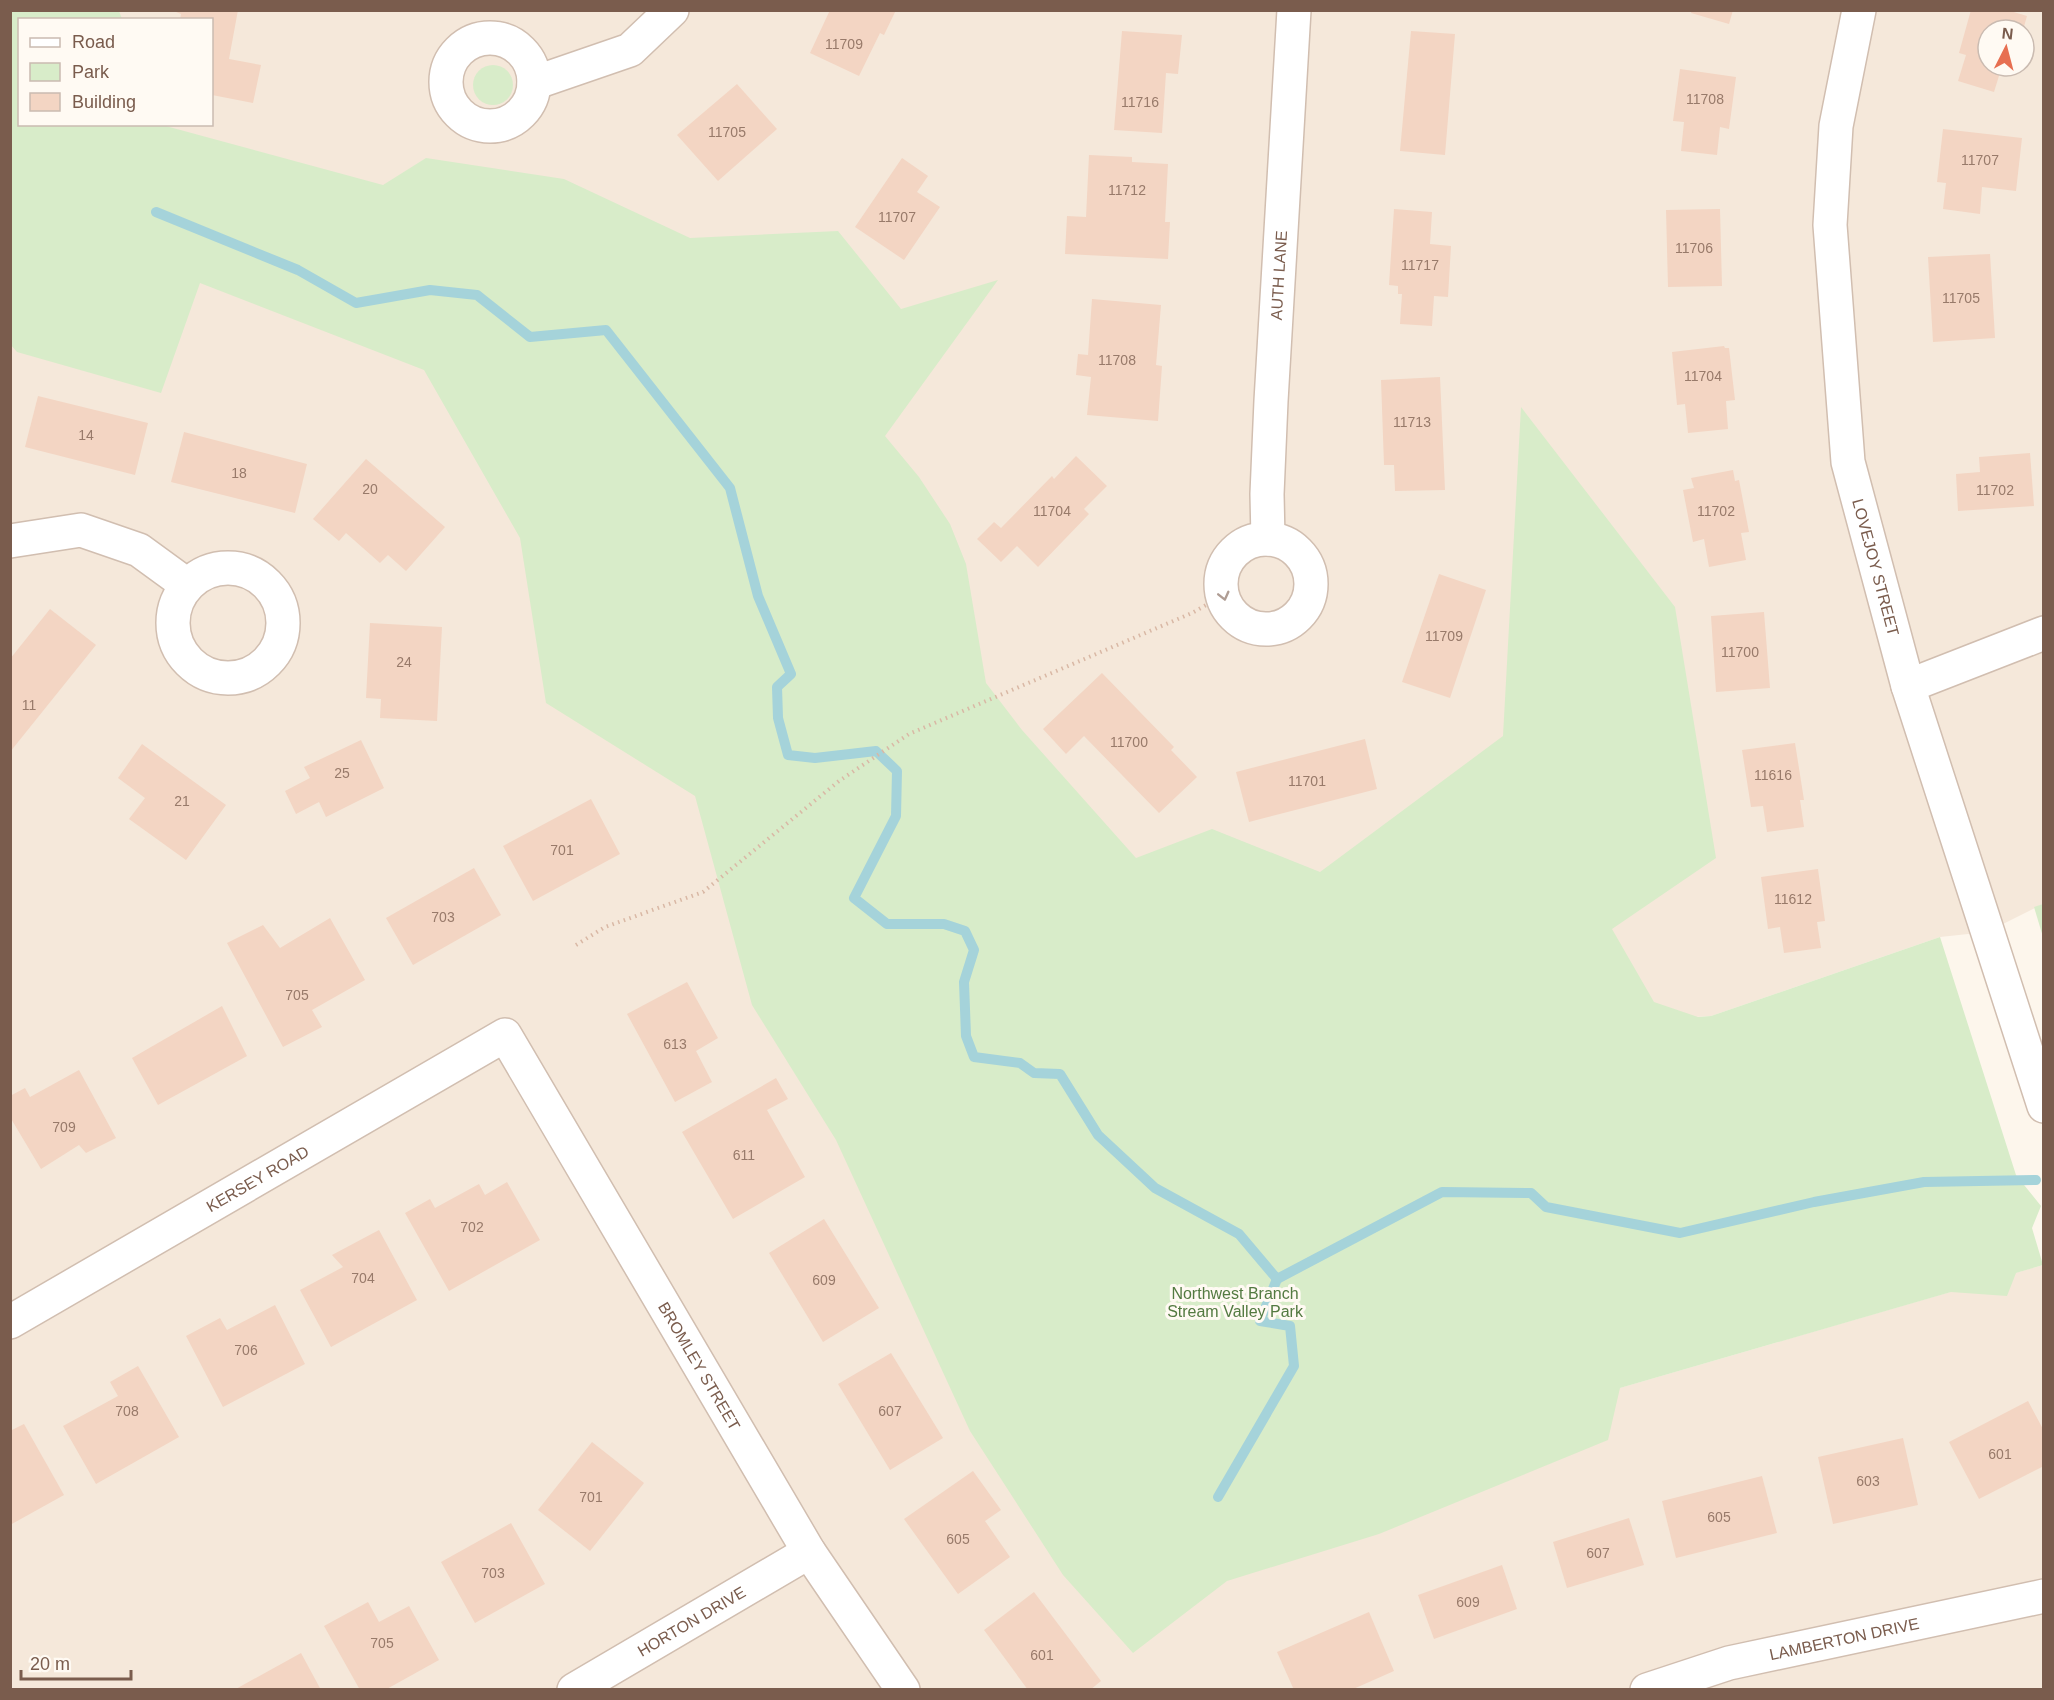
<svg xmlns="http://www.w3.org/2000/svg" width="2054" height="1700" font-family="Arial,sans-serif">
  <style>
    .residential { fill: #f5e8da; fill-rule: evenodd }
    .green { fill: #d8ecc9 }
    .lines { fill: none; stroke-linecap: round; stroke-linejoin: round }
    .stream { stroke: #a5d3da; stroke-width: 10 }
    .building { fill: #f3d5c3 }
    .minor-casing { stroke: #d1beb0; stroke-width: 36 }
    .path { stroke: #d9b8a5; stroke-width: 4; stroke-dasharray: 1.5 4.5; stroke-linecap: butt }
    .minor { stroke: #fff; stroke-width: 33 }
    .oneway { stroke: #af9d94 }
    .labels { text-anchor: middle; dominant-baseline: central; stroke-width: 6; stroke-linejoin: round; paint-order: stroke }
    .number-label { font-size: 14px; fill: #987a6a }
    .street-label { font-size: 16px; fill: #7a5c4d; stroke: #fffaf3 }
    .park-label { font-size: 16px; fill: #537a41; stroke: #fffaf3 }
  </style>
  <rect width="100%" height="100%" fill="#fdf6ec"/>
  <!-- residential -->
  <path class="residential" d="M11 11H2043V904L1987 932 1940 937 1711 1016 1602 1023 1282 1486 2043 1265V1689L11 1690ZM20 20H212V124H20ZM1988 30H2024V66H1988Z"/>
  <!-- green -->
  <g class="green">
    <path d="M10 11H119L122 19 20 20V124L162 125 383 185 426 158 564 179 690 238 838 231 901 309 998 280 885 436 919 477 950 524 966 564 986 683 1022 730 1136 858 1212 829 1320 872 1503 736 1521 407 1675 607 1716 858 1612 929 1654 1002 1698 1017 1711 1016 1940 937 2016 1175 2041 1206 2032 1228 2043 1265 2016 1273 2007 1296 1951 1292 1620 1388 1608 1440 1379 1534 1227 1581 1133 1653 1063 1575 970 1431 836 1140 752 1005 695 796 546 703 520 538 424 370 200 283 161 393 17 352 11 345Z"/>
    <circle cx="493" cy="85" r="20"/>
    <path d="M2043 904H2044L2043 937 2034 907Z"/>
  </g>
  <g class="lines">
    <!-- stream -->
    <g class="stream">
      <path d="M156 212 298 270 356 303 430 290 477 295 530 337 606 330 730 488 758 596 791 674 777 687 778 718 788 755 815 758 876 751 897 771 896 816 854 898 887 924H944L965 931 974 950 964 982 966 1036 974 1057 1020 1063 1034 1073 1060 1074 1098 1135 1155 1188 1239 1234 1277 1279 1442 1192 1531 1193 1546 1207 1680 1233 1814 1202 1924 1182 2036 1180"/>
      <path d="M1218 1497 1294 1366 1290 1326 1260 1321 1277 1279"/>
    </g>
  </g>
  <!-- building -->
  <g class="building">
    <path d="M171 10H238L229 59 261 65 253 103 212 95V20H180L181 14Z"/>
    <path d="M830 10H896L884 35 880 33 859 76 810 53Z"/>
    <path d="M1692 10H1733L1729 24 1691 13Z"/>
    <path d="M1971 10H2007L2027 16 2023 30H1988V66H2002L1994 92 1958 81 1966 55 1959 53Z"/>
    <path d="M1122 31 1182 35 1178 74 1166 73 1162 133 1114 130Z"/>
    <path d="M1411 31 1455 34 1445 155 1400 151Z"/>
    <path d="M1680 69 1736 77 1729 129 1720 127 1717 155 1681 151 1684 122 1673 121Z"/>
    <path d="M737 84 777 129 718 181 677 135Z"/>
    <path d="M1943 129 2022 138 2016 191 1982 187 1980 214 1943 209 1946 183 1937 182Z"/>
    <path d="M1089 155 1132 157V162L1168 164 1165 222H1170L1168 259 1065 254 1067 216 1086 217Z"/>
    <path d="M902 158 928 176 917 192 940 207 904 260 855 227Z"/>
    <path d="M1394 209 1432 212 1430 244 1451 246 1448 297 1434 296 1432 326 1400 324 1402 294H1398V286L1389 285Z"/>
    <path d="M1720 209 1722 286 1668 287 1666 210Z"/>
    <path d="M1990 254 1995 338 1933 342 1928 257Z"/>
    <path d="M1092 299 1161 305 1156 365 1162 366 1158 421 1087 415 1091 377 1076 375 1078 354 1088 355Z"/>
    <path d="M1724 346 1725 348H1729L1735 400 1726 401 1728 429 1688 433 1685 404 1677 405 1672 352Z"/>
    <path d="M1440 377 1445 490 1395 491 1394 465H1384L1381 380Z"/>
    <path d="M38 396 148 423 135 475 25 447Z"/>
    <path d="M184 432 307 464 295 513 171 482Z"/>
    <path d="M2030 453 2034 506 1958 511 1956 474 1980 472 1979 457Z"/>
    <path d="M1076 456 1107 486 1084 509 1089 514 1038 567 1017 546 1001 562 977 539 994 522 1001 528 1052 476 1054 479Z"/>
    <path d="M366 459 445 527 406 571 388 555 380 563 346 533 339 541 313 519Z"/>
    <path d="M1733 470 1735 481 1739 480 1749 532 1741 533 1746 560 1709 567 1704 539 1693 542 1683 490 1694 488 1691 478Z"/>
    <path d="M1439 574 1486 590 1450 698 1402 682Z"/>
    <path d="M50 609 96 645 10 752V659Z"/>
    <path d="M1764 612 1770 688 1716 692 1711 616Z"/>
    <path d="M370 623 442 627 437 721 380 718 381 699 366 698Z"/>
    <path d="M1102 673 1174 747 1171 750 1197 777 1159 813 1084 736 1066 754 1043 729Z"/>
    <path d="M1365 739 1377 789 1249 822 1236 772Z"/>
    <path d="M361 740 384 788 326 817 319 802 296 814 285 791 310 778 304 767Z"/>
    <path d="M1795 743 1804 800H1800L1804 827 1767 832 1763 806 1751 807 1742 750Z"/>
    <path d="M142 744 226 805 186 860 129 819 145 798 118 778Z"/>
    <path d="M591 799 620 854 533 901 503 846Z"/>
    <path d="M474 868 501 915 413 965 386 918Z"/>
    <path d="M1818 869 1825 921 1817 922 1821 948 1784 953 1780 927 1768 929 1761 877Z"/>
    <path d="M330 918 365 980 312 1010 322 1027 283 1047 227 943 263 925 280 948Z"/>
    <path d="M687 982 718 1038 696 1051 712 1082 675 1102 627 1014Z"/>
    <path d="M222 1006 247 1056 158 1105 132 1058Z"/>
    <path d="M79 1070 116 1138 86 1153 79 1145 41 1169 10 1117V1096L25 1088 30 1097Z"/>
    <path d="M776 1078 788 1099 767 1110 805 1177 733 1219 682 1132Z"/>
    <path d="M507 1182 540 1240 449 1291 405 1213 430 1199 435 1208 479 1184 485 1195Z"/>
    <path d="M824 1219 879 1308 823 1342 769 1253Z"/>
    <path d="M379 1230 417 1300 331 1347 300 1290 343 1267 332 1255Z"/>
    <path d="M275 1305 305 1364 223 1407 186 1336 220 1318 227 1330Z"/>
    <path d="M891 1353 943 1438 890 1470 838 1384Z"/>
    <path d="M138 1366 179 1437 96 1484 63 1426 118 1396 110 1382Z"/>
    <path d="M2028 1401 2044 1431V1466L1979 1499 1949 1442Z"/>
    <path d="M24 1424 64 1495 10 1525V1431Z"/>
    <path d="M1903 1438 1918 1505 1833 1524 1818 1457Z"/>
    <path d="M592 1442 644 1483 590 1551 538 1510Z"/>
    <path d="M973 1471 1001 1510 985 1521 1010 1557 958 1594 904 1519Z"/>
    <path d="M1762 1476 1777 1533 1676 1558 1662 1501Z"/>
    <path d="M1629 1518 1644 1565 1567 1588 1553 1542Z"/>
    <path d="M511 1523 545 1584 475 1623 441 1562Z"/>
    <path d="M1502 1565 1517 1609 1434 1639 1418 1595Z"/>
    <path d="M1034 1592 1101 1681 1090 1690H1028L984 1630Z"/>
    <path d="M368 1602 379 1622 409 1606 439 1660 385 1690H360L324 1626Z"/>
    <path d="M1369 1612 1394 1671 1351 1690H1294L1277 1652Z"/>
    <path d="M301 1653 321 1690H234Z"/>
  </g>
  <g class="lines">
    <!-- minor casing -->
    <g class="minor-casing">
      <g id="minor">
        <path id="s1" d="M1859 10 1836 126 1830 225 1848 462 1908 686 2044 1106"/>
        <circle cx="490" cy="82" r="44"/>
        <path d="M534 83 630 50 672 10"/>
        <circle cx="1266" cy="584" r="45"/>
        <path id="s2" d="M1268 539 1267 494 1271 401 1294 10"/>
        <path d="M10 541 81 530 139 550 187 585"/>
        <circle cx="228" cy="623" r="55"/>
        <path d="M1908 686 2044 633"/>
        <path id="s3" d="M10 1322 505 1035 809 1552 903 1690"/>
        <path id="s4" d="M574 1690 809 1552"/>
        <path id="s5" d="M1647 1690 1729 1663 2044 1596"/>
      </g>
    </g>
    <!-- path -->
    <path class="path" d="M576 945 605 927 703 892 839 781 909 734 1192 613 1222 596"/>
    <!-- minor -->
    <use href="#minor" class="minor"/>
  </g>
  <!-- one-way arrows -->
  <defs><path id="oneway-chevron" d="M-2-3.5L2.5 0L-2 3.5" fill="none" stroke-width="1.6" stroke-linecap="round" stroke-linejoin="round" transform="scale(1.5)"/></defs>
  <use class="oneway" href="#oneway-chevron" transform="translate(1224 596) rotate(76)"/>
  <g class="labels">
    <!-- number labels -->
    <g class="number-label">
      <text x="844" y="44">11709</text>
      <text x="1705" y="99">11708</text>
      <text x="1140" y="102">11716</text>
      <text x="727" y="132">11705</text>
      <text x="1980" y="160">11707</text>
      <text x="1127" y="190">11712</text>
      <text x="897" y="217">11707</text>
      <text x="1694" y="248">11706</text>
      <text x="1420" y="265">11717</text>
      <text x="1961" y="298">11705</text>
      <text x="1117" y="360">11708</text>
      <text x="1703" y="376">11704</text>
      <text x="1412" y="422">11713</text>
      <text x="86" y="435">14</text>
      <text x="239" y="473">18</text>
      <text x="370" y="489">20</text>
      <text x="1995" y="490">11702</text>
      <text x="1052" y="511">11704</text>
      <text x="1716" y="511">11702</text>
      <text x="1444" y="636">11709</text>
      <text x="1740" y="652">11700</text>
      <text x="404" y="662">24</text>
      <text x="29" y="705">11</text>
      <text x="1129" y="742">11700</text>
      <text x="342" y="773">25</text>
      <text x="1773" y="775">11616</text>
      <text x="1307" y="781">11701</text>
      <text x="182" y="801">21</text>
      <text x="562" y="850">701</text>
      <text x="1793" y="899">11612</text>
      <text x="443" y="917">703</text>
      <text x="297" y="995">705</text>
      <text x="675" y="1044">613</text>
      <text x="64" y="1127">709</text>
      <text x="744" y="1155">611</text>
      <text x="472" y="1227">702</text>
      <text x="363" y="1278">704</text>
      <text x="824" y="1280">609</text>
      <text x="246" y="1350">706</text>
      <text x="127" y="1411">708</text>
      <text x="890" y="1411">607</text>
      <text x="2000" y="1454">601</text>
      <text x="1868" y="1481">603</text>
      <text x="591" y="1497">701</text>
      <text x="1719" y="1517">605</text>
      <text x="958" y="1539">605</text>
      <text x="1598" y="1553">607</text>
      <text x="493" y="1573">703</text>
      <text x="1468" y="1602">609</text>
      <text x="382" y="1643">705</text>
      <text x="1042" y="1655">601</text>
    </g>
    <!-- street labels -->
    <g class="street-label">
      <text stroke="none"><textPath href="#s2" startOffset="264">AUTH LANE</textPath></text>
      <text stroke="none"><textPath href="#s1" startOffset="564">LOVEJOY STREET</textPath></text>
      <text stroke="none"><textPath href="#s3" startOffset="286">KERSEY ROAD</textPath></text>
      <text stroke="none"><textPath href="#s3" startOffset="956">BROMLEY STREET</textPath></text>
      <text stroke="none"><textPath href="#s4" startOffset="136">HORTON DRIVE</textPath></text>
      <text stroke="none"><textPath href="#s5" startOffset="204">LAMBERTON DRIVE</textPath></text>
    </g>
    <!-- park labels -->
    <g class="park-label">
      <text x="1235" y="1293">Northwest Branch<tspan x="1235" dy="18">Stream Valley Park</tspan></text>
    </g>
  </g>
  <!-- border -->
  <rect width="2054" height="1700" fill="none" stroke="#7a5c4d" stroke-width="24"/>
  <!-- legend -->
  <rect x="18" y="18" width="195" height="108" fill="#fffaf3" stroke="#cabbb1" stroke-width="1.5"/>
  <rect x="30" y="38" width="30" height="9" fill="#ffffff" stroke="#cabbb1" stroke-width="1.5"/>
  <text x="72" y="48" font-size="18" fill="#7a5c4d">Road</text>
  <rect x="30" y="63" width="30" height="18" fill="#d8ecc9" stroke="#cabbb1" stroke-width="1.5"/>
  <text x="72" y="78" font-size="18" fill="#7a5c4d">Park</text>
  <rect x="30" y="93" width="30" height="18" fill="#f3d5c3" stroke="#cabbb1" stroke-width="1.5"/>
  <text x="72" y="108" font-size="18" fill="#7a5c4d">Building</text>
  <!-- north arrow -->
  <g transform="translate(2006 48) rotate(6)"><circle r="28" fill="#fffaf3" stroke="#cabbb1" stroke-width="1.5"/>
  <path d="M0-4.5L10 22L0 15L-10 22Z" fill="#e76f51"/>
  <text y="-9" font-size="16" font-weight="bold" text-anchor="middle" fill="#7a5c4d">N</text>
  </g>
  <!-- scale -->
  <path d="M21 1670v9h110v-9" fill="none" stroke="#7a5c4d" stroke-width="3"/>
  <text x="30" y="1670" font-size="18" fill="#7a5c4d" stroke="#fffaf3" stroke-width="4.5" paint-order="stroke">20 m</text>
</svg>
